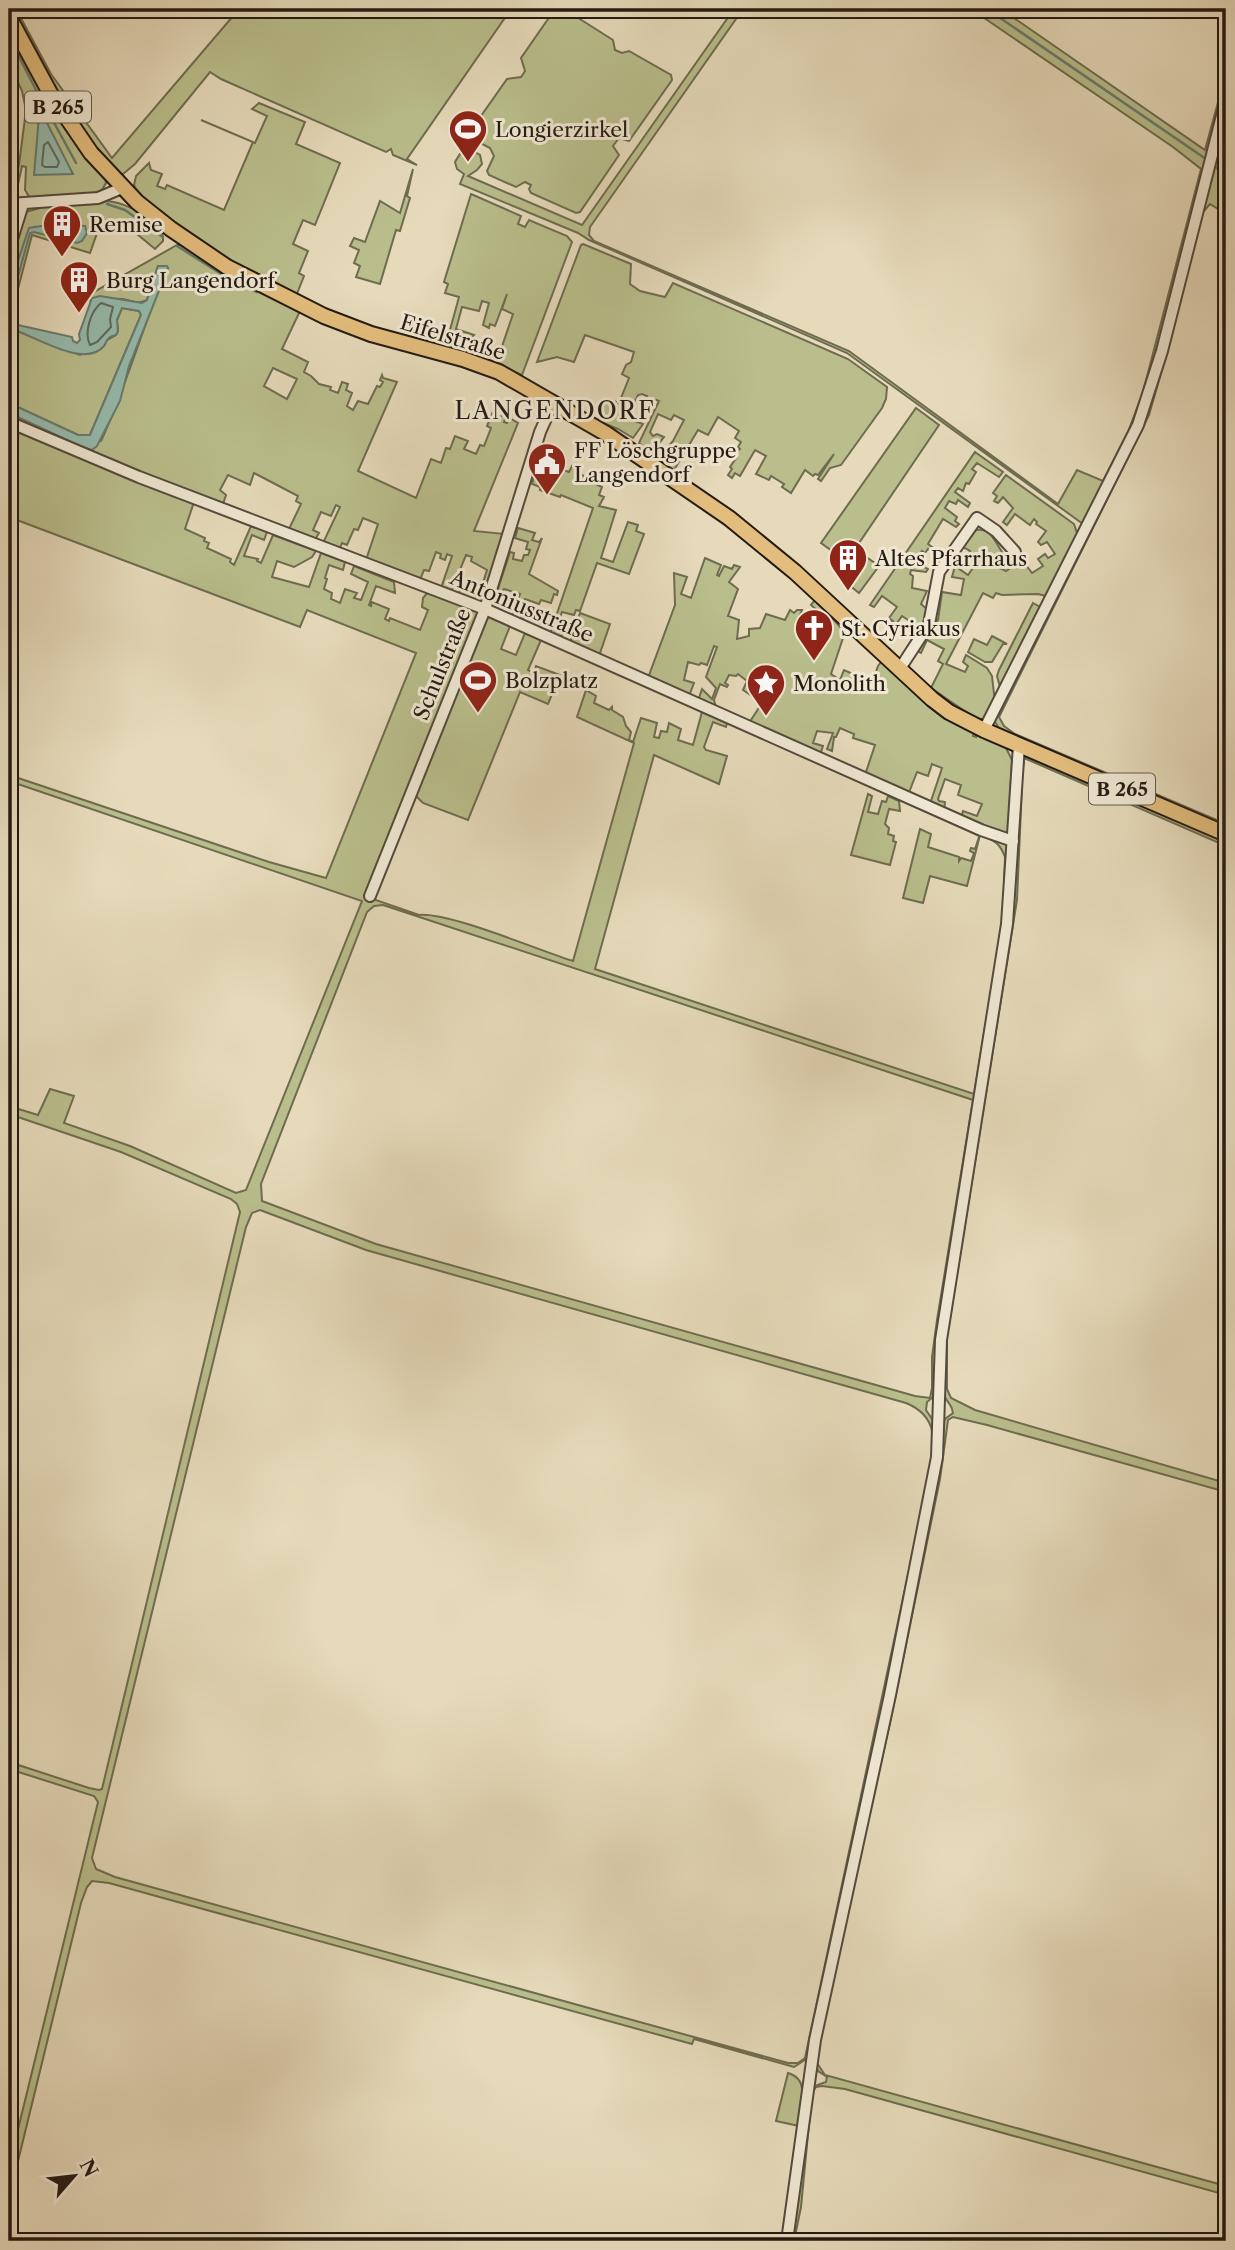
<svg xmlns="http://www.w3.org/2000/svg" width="1235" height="2250" font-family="'Libre Caslon Text',serif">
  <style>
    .green { fill: #b9be8c; stroke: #6e6c50; stroke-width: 2; fill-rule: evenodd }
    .water { fill: #96bbad; stroke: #687b6f; stroke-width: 2 }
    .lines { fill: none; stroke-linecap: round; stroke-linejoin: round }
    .shore { stroke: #5d6a60; stroke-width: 2 }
    .stream { stroke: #687b6f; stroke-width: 2.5 }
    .minor-casing { stroke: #544a3d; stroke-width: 14 }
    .major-casing { stroke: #241a13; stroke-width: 18 }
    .minor { stroke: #efe7d2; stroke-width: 10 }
    .major { stroke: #e3bd7d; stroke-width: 14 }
    .labels { text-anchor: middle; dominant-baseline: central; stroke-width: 6; stroke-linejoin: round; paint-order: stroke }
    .shield { fill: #efe7d2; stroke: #61584c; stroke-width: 2 }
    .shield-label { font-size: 19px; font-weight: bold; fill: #241a13 }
    .poi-label { font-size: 21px; fill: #241a13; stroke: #efe7d2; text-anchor: start }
    .street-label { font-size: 21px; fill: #241a13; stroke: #efe7d2 }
    .quarter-label { font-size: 24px; letter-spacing: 2px; fill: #241a13; stroke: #efe7d2 }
  </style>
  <rect width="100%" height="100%" fill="#e6daba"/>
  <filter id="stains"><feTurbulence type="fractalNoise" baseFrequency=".00286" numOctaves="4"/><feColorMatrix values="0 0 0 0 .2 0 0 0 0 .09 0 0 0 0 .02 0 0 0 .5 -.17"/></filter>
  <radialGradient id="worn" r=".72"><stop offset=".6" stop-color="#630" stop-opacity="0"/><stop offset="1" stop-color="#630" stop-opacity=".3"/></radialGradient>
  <!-- green -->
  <g class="green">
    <path d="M10 9H16L51 74 112 158 239 9H511L407 159 417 165 393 155 391 149 386 152 221 79 210 72 135 164 123 174H119C72 128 41 67 10 9Z"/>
    <path d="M555 9H564L613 40 615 50 622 53 629 51 671 75 672 80 629 141 619 138 613 146 619 155 580 212 576 213 531 193 529 189 531 185 525 182 516 187 489 175 487 171 494 156 490 148 467 136 507 79 521 77 525 71 521 58Z"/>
    <path d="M734 9H743L590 227 589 235 594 241 849 351 1058 504 1077 470 1103 481 1128 432 1143 392 1201 169 1173 147 971 9H1001L1205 150 1226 73V89L1143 407 1083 524 847 353 589 240 578 233 460 184 464 174 457 169 455 162 460 154 473 151 480 155 482 164 477 170 468 176 582 225Z"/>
    <path d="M9 28 105 178 106 183 100 193 30 198 25 190 26 167 22 166 17 189 9 198 19 165 26 110 22 91 9 63Z"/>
    <path d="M259 103 305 122 296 144 340 163 315 225 303 220 293 244 308 251 299 273 304 276 296 296C263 278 145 218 134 185L136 176 149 163 151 170 162 174 157 186 165 189 167 185 224 210 253 142 201 120 255 143 267 116 252 109Z"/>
    <path d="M1226 110V124L1219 149 1226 157V214L1210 204 1203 212 1166 356 1149 415 999 717 1004 726 1015 734 1226 824V829L1000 730 994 720 1135 438Z"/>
    <path d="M413 169 407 196 410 198 400 231 396 230 380 284 356 277 360 266 354 263 359 250 350 246 354 238 365 242 380 201 400 213Z"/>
    <path d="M471 194 521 216 518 224 525 227 529 220 567 236 572 242 522 375 496 364 513 314 502 309 507 294 495 326 490 324 489 328 483 325 489 303 482 301 479 311 462 307 456 329 474 335 463 345 447 341 459 297 445 293 448 284 444 282Z"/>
    <path d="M107 201C125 202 165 221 163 241L155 249 132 230 102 219 90 253 32 235 12 312 9 311V258L25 212 44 207Z"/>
    <path d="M583 244 631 264 630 284 640 291 665 297 673 283 848 359 887 387 886 399 882 408 841 465 830 468 821 481 818 479 834 454 818 475 815 474 813 476 805 470 791 493 782 487 784 484 771 476 769 480 756 474 766 456 755 450 740 476 735 473 732 478 728 475 732 469 730 467 737 457 734 454 740 449 738 447 741 442 735 438 739 431 718 417 708 435 698 430 674 470 657 459 673 441 684 420 674 415 671 420 658 414 650 432 653 436 657 434 664 437 651 454 639 443 659 401 654 399 651 405 644 402 647 396 642 394 638 395 630 411 626 410 623 417 643 424 633 438 618 429 598 421 607 398 619 403 629 378 622 374 626 365 631 362 634 352 585 335 574 362 557 357 537 362 581 245Z"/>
    <path d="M177 245H183L221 271 300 311 282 349 308 362 304 372 311 376 319 384 331 387 330 390 338 393 342 382 348 384 346 390 352 393 347 406 353 410 358 401 368 404 377 386 380 387 383 382 380 380 382 375 383 378 397 382 358 471 416 498 431 459 441 463 446 448 450 449 455 436 468 441 464 449 476 454 480 445 484 446 491 428 487 426 494 409 495 410 493 414 498 418 503 415 506 416 504 422 507 423 509 418 518 423 474 531 505 534 484 597 476 602 458 595 464 581 475 585 471 591 474 595H479L487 570 471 561 472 557 466 555 451 592 441 588 452 556 447 554 445 560 440 558 441 554 436 552 429 571 424 570 420 580 366 560 378 524 363 518 358 530 354 529 347 545 342 543 339 550 323 543 340 507 336 505 331 516 321 512 313 530 319 533 316 538 313 539 289 529 301 504 296 501 298 496 256 474 254 473 250 485 228 475 220 490 226 495 223 504 210 502 9 420V413L82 447 101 441C127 385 143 324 168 268L158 266 147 300C137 305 133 301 123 299 113 298 102 299 92 298L91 301 86 299 85 302 77 299 78 293H92ZM273 368 297 379 287 399 264 386Z"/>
    <path d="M122 308 139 311 141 315 90 435H78L9 403V328L80 355 116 335 118 331 117 320Z"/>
    <path d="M916 408 939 425 855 549 879 566 859 593 837 575 845 562 842 559 839 563 830 554 832 551 821 543Z"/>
    <path d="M9 425 194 502 185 529 205 538 204 541 209 543 207 548 231 559 230 562 234 565 251 526 267 532 264 540 252 535 244 556 258 559 257 561 261 563 273 535 316 551 312 557 294 567 277 561 272 577 309 587 321 553 345 562 343 570 329 565 325 578 327 579 324 589 332 593 331 599 340 603 345 589 357 593 354 598 361 600 368 582 351 574 354 566 394 582 395 593 376 586 369 605 371 606 372 602 389 609 385 619 389 621 390 618 420 630 428 610 422 607 423 598 428 592 475 608 478 614 367 897 419 915C449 912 538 950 573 961L634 743 577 717 586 690 596 696 594 703 609 710 612 707V710L623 717 626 726 631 732 629 740 633 742 641 718 657 723 654 737 659 738 661 731 667 732 669 723 681 729 678 740 693 745 702 712 727 723 726 727 713 722 704 747 706 750 727 756 719 784 654 755 595 969 974 1094 1003 918 1005 857C1000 843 994 840 980 835L967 886 930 876 923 903 903 898 920 829 931 834 928 847 959 857V861L961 858 971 861 974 853 970 851 971 848 975 849 980 834 1005 843 1007 846 1004 923 933 1397 927 1402 926 1410 934 1422 932 1472 808 2058 794 2067 694 2039 692 2044 109 1883 92 1881 87 1887 81 1903 9 2198V2166L98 1802 94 1796 9 1769V1762L89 1788 99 1790 102 1789 240 1212 237 1204 231 1199 121 1152 9 1114V1106L38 1115 50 1089 74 1096 64 1123 130 1146 236 1193 246 1190 362 901 9 781V775L269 862 326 878 416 653 307 610 300 627 9 517ZM383 905 973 1100 937 1320 932 1357V1388L930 1398 915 1396 376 1244 262 1201 261 1184 367 912 374 906ZM260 1210 366 1250 906 1403C945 1419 932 1452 927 1486L805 2058 798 2063H788L115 1877 96 1869 92 1858 246 1227 252 1213Z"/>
    <path d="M975 452 1003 472 999 477 977 463 972 469 976 472 969 484 966 483 963 491 958 488 955 492 970 503 968 507 958 500 956 504 949 501 945 508 957 517 955 521 959 524 956 527 943 519 928 544 939 552 936 555 928 549 925 553 922 551 915 562 928 569 926 572 911 570 910 574 913 576 912 588 927 591 921 604 928 610 926 622 913 640 910 637 917 626 902 616 894 627 890 624 893 621 889 618 897 607 882 596 874 607 870 605Z"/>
    <path d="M539 461 569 472 572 466 587 479 590 475 595 478 593 483 602 487 599 495 604 497 599 506 616 510 601 558 613 562 628 522 638 525 636 531 644 534 629 574 597 563 580 611 576 610 574 615 562 612 556 628 564 631 560 639 550 634 593 508 561 495 560 497 540 490V487L532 484Z"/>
    <path d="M1006 475 1074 524 1078 536 1050 597 1038 594 1002 595 996 593 993 598 983 593 946 664 965 672 968 666 963 662 966 655 987 668 992 676 995 703 987 717 978 720 931 688 943 664 938 661 944 649 927 640 921 653 917 651 938 620 942 592 961 595 964 579 952 577 955 566 968 575 977 562 968 555 970 551 963 547 976 530C991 527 995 542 1002 552L994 565 1006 571 1022 560 1032 573 1043 566 1038 559 1045 554 1048 558 1055 554 1047 542 1041 545 1038 542 1046 531 1036 524 1037 522 1034 519 1030 525 1015 514 1007 525 1003 522 1013 508 1003 497 998 503 994 501 997 496 993 493Z"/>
    <path d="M518 528 535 533 532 540 539 542 542 538 529 574 558 591 557 595 554 594 551 603 541 600 539 604 525 599 520 614 525 616 523 622 512 617 520 594 516 593 513 597 514 592 504 589 499 598 498 606 503 608 501 612 496 610 493 604 510 552 514 553 513 559 522 561 524 555H528L530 550 526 549 528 542 515 538Z"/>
    <path d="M705 558 721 565 717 575 719 576 724 566 732 569 734 565 740 567 729 582 738 589 728 616 739 620 737 639 749 636V629L760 628 766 614 785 620 790 610 794 613 797 610H802L800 615 810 623 819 612 811 605 815 600 845 632 831 674 840 680 844 670 853 674 850 685 853 687 855 681 871 686 878 666 882 661 931 707 949 720 974 731 973 736 976 737 977 732 1005 746 1012 760 1008 832 1003 835 961 818 963 811 977 816 982 804 958 795 961 785 945 779 938 799 939 801 945 802 944 811 930 804 942 768 932 764 928 776 917 772 908 795 865 775 875 745 853 738 854 734 840 728 836 737H834L832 751 827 749 833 733 817 731 813 743 823 746 820 755 749 723 762 703 743 690 747 681 738 674 736 676 729 675 725 683 728 685 727 687 720 684 714 700 716 708 698 701 702 689 712 699 716 688 706 677 717 647 714 646 707 665 701 663 699 665 688 662 684 680 694 683 689 696 648 678 675 605 674 573 687 577 681 594 691 598Z"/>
    <path d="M1033 603 1042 608 1000 687 997 676 999 670Z"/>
    <path d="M580 613 610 624 599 656 570 643Z"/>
    <path d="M488 616 510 626 501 649 516 655 525 633 541 640 528 670 534 673 536 666 560 675 548 704 520 692 468 820 423 803 415 795Z"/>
    <path d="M992 636 1007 644H1003L992 662H985L968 652 974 639 987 645Z"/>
    <path d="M1027 756 1226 840V846L1024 758 1022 778 1019 775 1022 760Z"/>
    <path d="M1022 785 1017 900 947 1337V1389L951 1398 975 1410 1226 1483V1492L987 1425 953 1417 948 1420 940 1479 891 1718 820 2038 817 2063 825 2075 1226 2186V2195L845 2089 822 2086 816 2087 812 2093 801 2207 794 2241H790L811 2093 817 2085 826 2082 827 2077 818 2071 815 2061 943 1424 945 1419 953 1413C952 1404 948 1404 945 1397 939 1385 942 1366 942 1353L1007 950 1018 786Z"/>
    <path d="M868 794 872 796 868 812 878 814 882 801 886 802 888 796 899 801 900 811 889 809 885 824 889 828 888 834 894 836 893 841 896 842 890 865 851 855Z"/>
    <path d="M788 2073C811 2079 801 2108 799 2126L776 2121Z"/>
  </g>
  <!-- water -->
  <g class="water">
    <path d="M43 115 73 174 34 175 39 116Z"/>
    <path d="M54 224 85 226 87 233 82 241 77 243 34 232 30 233 9 309V287L29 228Z"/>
    <path d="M158 266H167L168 268 129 366 120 401 97 446 92 450 82 447 9 413V403L78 435H90L141 315 139 311 122 308 117 320 118 331 116 335 110 337C107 339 106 343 104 346 84 370 32 334 9 328V323L72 337 73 341 77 343 80 340 79 334 92 298 100 296 142 303 147 300Z"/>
  </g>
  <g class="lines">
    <!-- shore -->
    <g class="shore">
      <path d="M48 142 59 162 57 167H45L42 165 44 145Z"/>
      <path d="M101 303 113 307 110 319 111 327 97 342 90 345C84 333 90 312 101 303Z"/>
    </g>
    <!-- stream -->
    <g class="stream">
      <path d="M987 9 1206 159"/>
      <path d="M9 37 37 92"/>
      <path d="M46 108 76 163"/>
      <path d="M1213 164 1226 178"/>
      <path d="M107 204 125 210 163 237"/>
      <path d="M177 246 226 277 257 292"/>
    </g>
    <!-- minor casing -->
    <g class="minor-casing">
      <g id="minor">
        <path d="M9 204 98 198 122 188"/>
        <path d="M9 249 23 204"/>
        <path d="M9 422 139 477 485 609 981 830 1013 841"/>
        <path d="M899 670 929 624 939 572 977 518 996 531 1015 552"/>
        <path d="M984 730 1138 425 1162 351 1226 100"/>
        <path d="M370 896 485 609 540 432 553 403"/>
        <path d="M787 2241 815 2040 890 1695 937 1457 941 1340 1007 924 1019 745"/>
      </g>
    </g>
    <!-- major casing -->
    <g class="major-casing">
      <path id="major" d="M9 17 50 93 91 153 137 202 171 229 227 267 324 316 371 334 463 359 499 372 605 433 729 518 795 572 932 699 949 712 984 730 1226 834"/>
    </g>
    <!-- minor -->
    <use href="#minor" class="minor"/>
    <!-- major -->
    <use href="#major" class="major"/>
  </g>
  <!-- icons -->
  <defs>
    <g id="stadium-pin" transform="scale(2.0125)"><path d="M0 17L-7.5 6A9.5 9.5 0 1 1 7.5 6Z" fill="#8f2418" stroke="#efe7d2"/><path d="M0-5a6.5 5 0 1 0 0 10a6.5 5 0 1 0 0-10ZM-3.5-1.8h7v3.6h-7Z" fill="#fff"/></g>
    <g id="building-pin" transform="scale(2.0125)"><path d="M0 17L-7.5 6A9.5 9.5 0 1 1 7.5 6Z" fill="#8f2418" stroke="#efe7d2"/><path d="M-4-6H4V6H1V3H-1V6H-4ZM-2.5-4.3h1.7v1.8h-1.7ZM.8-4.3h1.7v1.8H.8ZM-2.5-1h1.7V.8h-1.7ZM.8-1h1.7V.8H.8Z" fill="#fff"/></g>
    <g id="civic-pin" transform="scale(2.0125)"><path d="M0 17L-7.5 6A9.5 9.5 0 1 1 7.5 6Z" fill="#8f2418" stroke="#efe7d2"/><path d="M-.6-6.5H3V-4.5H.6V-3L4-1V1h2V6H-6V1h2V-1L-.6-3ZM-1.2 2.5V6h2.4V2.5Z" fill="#fff"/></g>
    <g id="church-pin" transform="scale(2.0125)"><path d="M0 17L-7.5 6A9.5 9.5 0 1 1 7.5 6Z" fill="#8f2418" stroke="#efe7d2"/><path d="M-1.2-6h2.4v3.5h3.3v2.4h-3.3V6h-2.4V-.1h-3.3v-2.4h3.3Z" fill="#fff"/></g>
    <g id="sight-pin" transform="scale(2.0125)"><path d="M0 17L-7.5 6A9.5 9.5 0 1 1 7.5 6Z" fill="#8f2418" stroke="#efe7d2"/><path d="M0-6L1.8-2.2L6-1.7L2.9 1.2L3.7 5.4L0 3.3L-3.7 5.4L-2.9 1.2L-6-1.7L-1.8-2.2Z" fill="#fff"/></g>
  </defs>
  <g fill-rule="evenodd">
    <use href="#stadium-pin" x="468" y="129"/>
    <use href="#building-pin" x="62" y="224"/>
    <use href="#building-pin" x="79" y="280"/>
    <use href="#civic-pin" x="547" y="462"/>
    <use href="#building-pin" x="848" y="558"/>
    <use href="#church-pin" x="814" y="628"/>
    <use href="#stadium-pin" x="478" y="680"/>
    <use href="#sight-pin" x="766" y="683"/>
  </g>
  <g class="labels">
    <!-- shield labels -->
    <g class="shield">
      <rect x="25" y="91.5" width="66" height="31" rx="5"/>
      <rect x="1089" y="773.5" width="66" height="31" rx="5"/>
    </g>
    <g class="shield-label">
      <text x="58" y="107">B 265</text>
      <text x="1122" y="789">B 265</text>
    </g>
    <!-- poi labels -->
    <g class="poi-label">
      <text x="495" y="129">Longierzirkel</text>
      <text x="89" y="224">Remise</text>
      <text x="106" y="280">Burg Langendorf</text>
      <text x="574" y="450">FF Löschgruppe<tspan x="574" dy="24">Langendorf</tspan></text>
      <text x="875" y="558">Altes Pfarrhaus</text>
      <text x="841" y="628">St. Cyriakus</text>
      <text x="505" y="680">Bolzplatz</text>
      <text x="793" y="683">Monolith</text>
    </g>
    <!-- street labels -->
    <g class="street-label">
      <text transform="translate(453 337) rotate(17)">Eifelstraße</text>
      <text transform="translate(522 606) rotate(23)">Antoniusstraße</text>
      <text transform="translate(442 664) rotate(-68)">Schulstraße</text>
    </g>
    <!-- quarter labels -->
    <g class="quarter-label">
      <text x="555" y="410">LANGENDORF</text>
    </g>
  </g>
  <!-- margin -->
  <rect width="1235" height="2250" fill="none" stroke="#e6daba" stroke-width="35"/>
  <rect x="10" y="10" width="1214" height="2229" fill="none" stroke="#241a13" stroke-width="3.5"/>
  <rect x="18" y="18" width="1200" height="2215" fill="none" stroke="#241a13" stroke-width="2"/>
  <!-- north arrow -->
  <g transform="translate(74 2176) rotate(62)" stroke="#efe7d2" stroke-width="5" paint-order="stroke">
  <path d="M0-5L12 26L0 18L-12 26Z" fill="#241a13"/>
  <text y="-10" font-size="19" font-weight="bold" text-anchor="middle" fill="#241a13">N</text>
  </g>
  <rect width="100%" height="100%" filter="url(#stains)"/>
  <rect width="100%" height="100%" fill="url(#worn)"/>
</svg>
